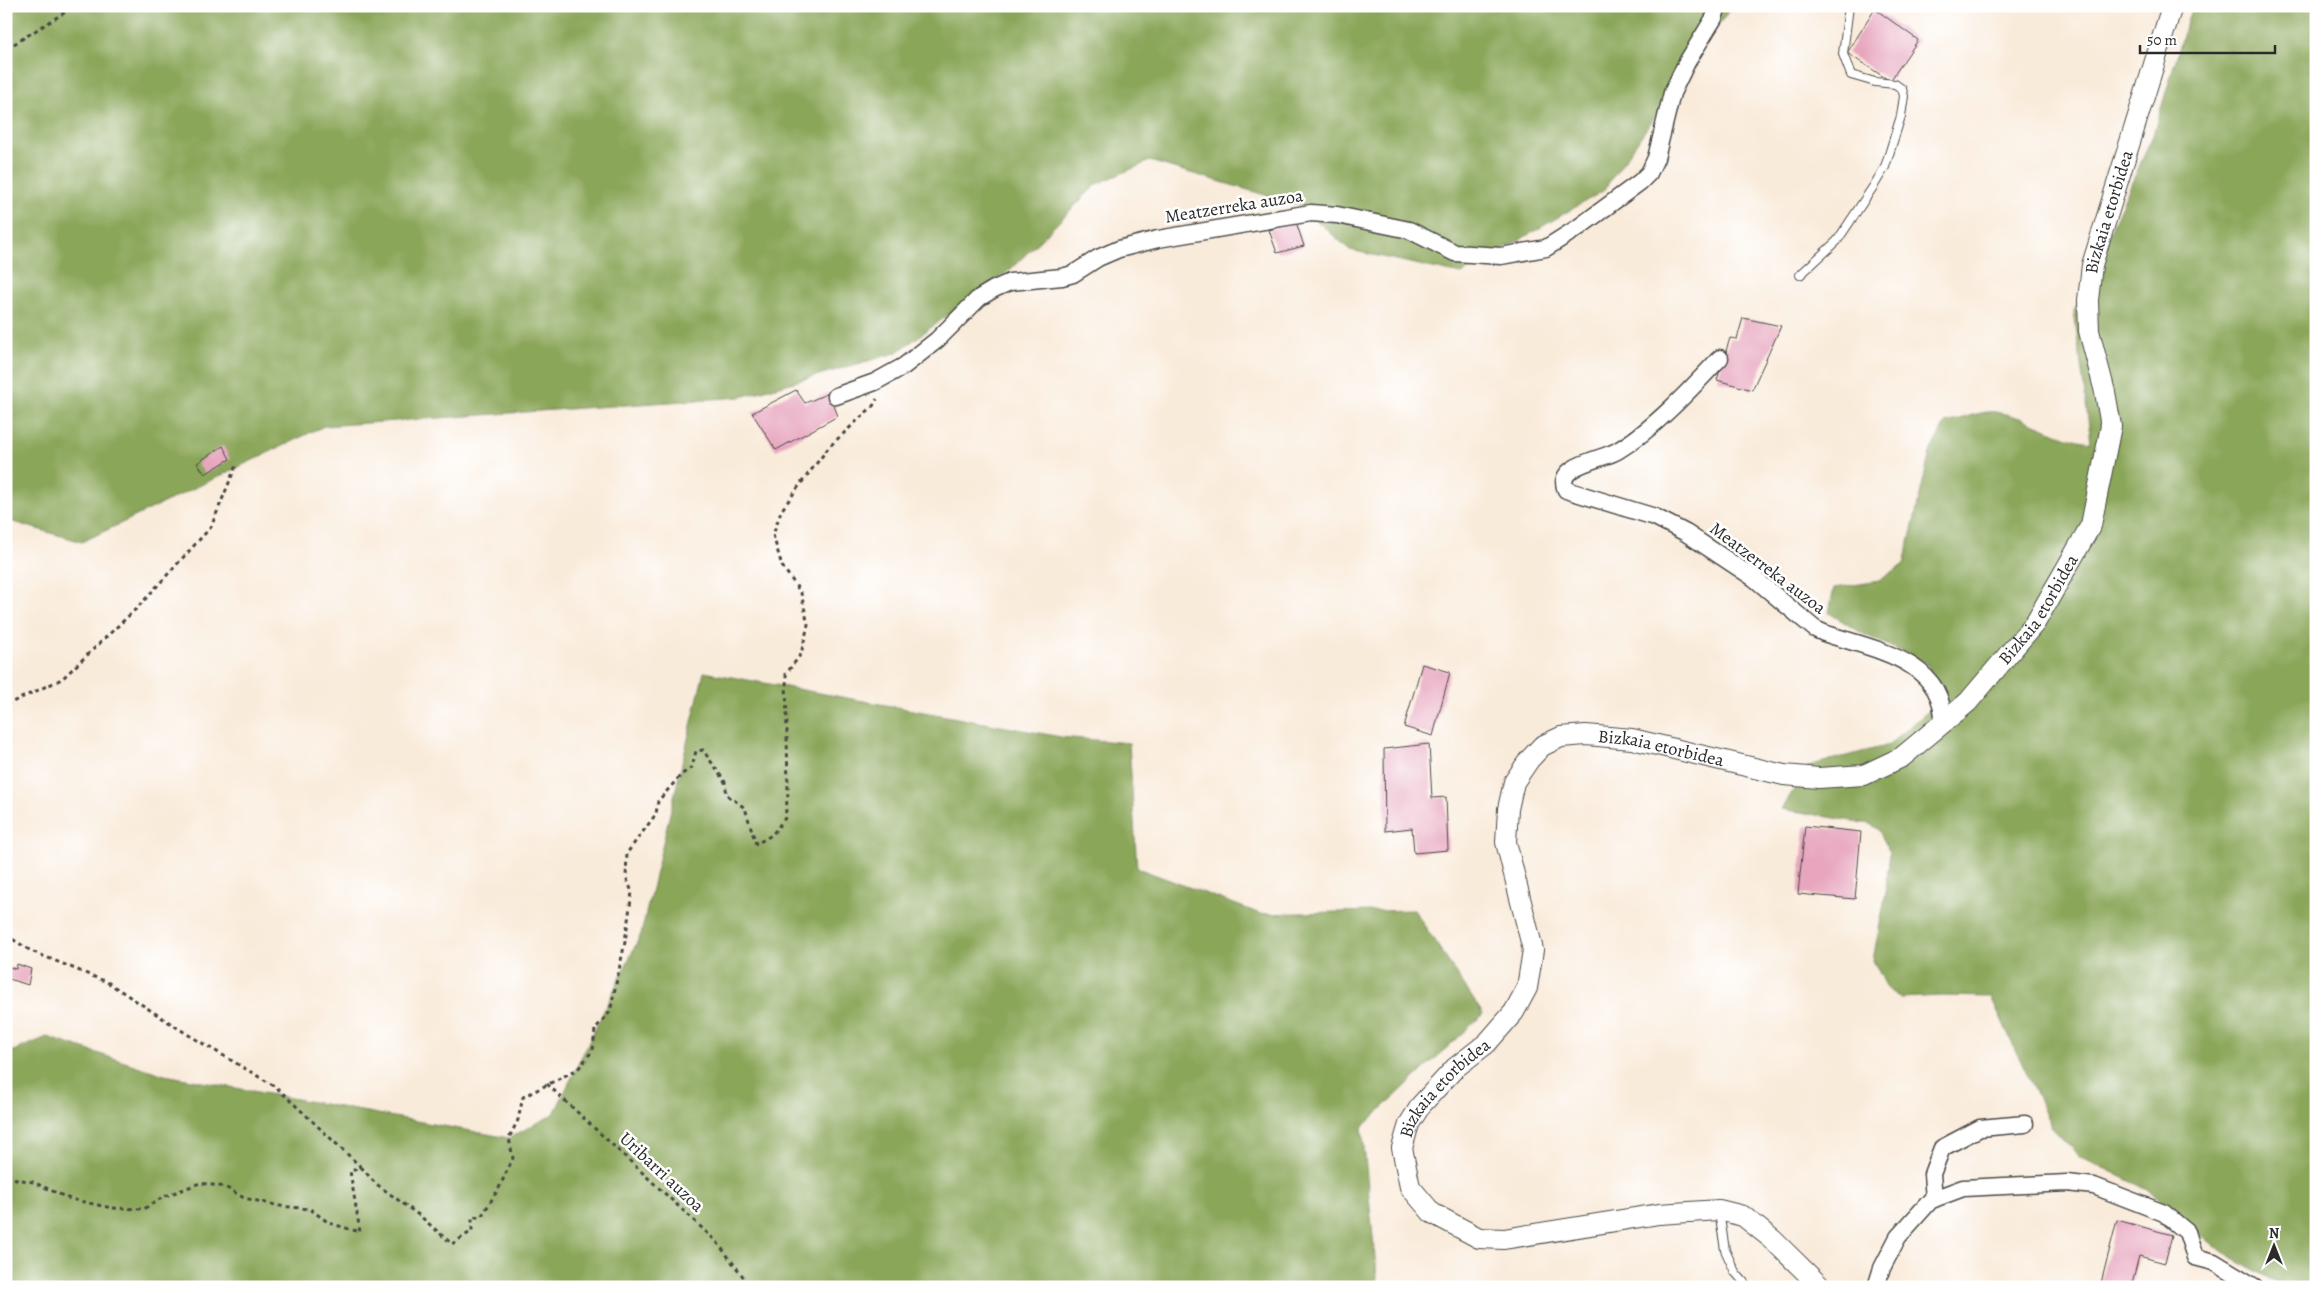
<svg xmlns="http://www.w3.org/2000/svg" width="2322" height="1293" font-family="Alegreya,serif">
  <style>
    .forest { fill: #8aa658; stroke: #5a6842 }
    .building { fill: #e7a6be }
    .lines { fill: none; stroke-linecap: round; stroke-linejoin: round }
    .service-casing { stroke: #4a4845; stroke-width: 10 }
    .minor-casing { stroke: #4a4845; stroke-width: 19 }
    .tertiary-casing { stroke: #4a4845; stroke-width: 22 }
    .path { stroke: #4a4845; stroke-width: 3; stroke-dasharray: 4 4; stroke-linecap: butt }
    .service { stroke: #fff; stroke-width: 8 }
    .minor { stroke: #fff; stroke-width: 16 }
    .tertiary { stroke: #fff; stroke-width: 20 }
    .labels { text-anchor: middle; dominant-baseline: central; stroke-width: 5; stroke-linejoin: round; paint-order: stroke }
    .street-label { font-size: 18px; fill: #2b2b2b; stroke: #fff }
  </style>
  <rect width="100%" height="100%" fill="#fff"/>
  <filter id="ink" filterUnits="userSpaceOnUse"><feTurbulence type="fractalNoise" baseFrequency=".02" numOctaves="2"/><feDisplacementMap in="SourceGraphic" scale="10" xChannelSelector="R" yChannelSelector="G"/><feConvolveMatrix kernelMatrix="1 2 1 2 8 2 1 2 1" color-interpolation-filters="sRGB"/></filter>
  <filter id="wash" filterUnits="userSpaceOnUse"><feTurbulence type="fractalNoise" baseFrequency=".0096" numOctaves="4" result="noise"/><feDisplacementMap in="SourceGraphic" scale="20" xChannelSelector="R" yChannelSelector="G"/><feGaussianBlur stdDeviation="1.12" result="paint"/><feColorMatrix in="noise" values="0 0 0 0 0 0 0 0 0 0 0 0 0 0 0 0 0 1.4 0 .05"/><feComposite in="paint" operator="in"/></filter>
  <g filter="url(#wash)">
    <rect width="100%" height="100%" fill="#f9ebda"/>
    <!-- forest -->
    <g class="forest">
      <path d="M6 6H1732L1603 191 1461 274 1350 250 1299 205 1150 161 1097 184 1011 269 896 353 741 397 324 426 82 542 6 520Z"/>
      <path d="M2192 6H2316V1287H2286L2223 1253 2148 1190 2078 1155 2052 1128 1991 997 1942 996 1901 998 1888 990 1873 960 1885 898 1890 852 1878 829 1870 824 1782 809 1808 766 1889 745 1940 701 1927 663 1865 635 1829 613 1834 588 1879 581 1904 564 1930 452 1945 423C1958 420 1983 410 1995 412 2029 416 2058 439 2091 442L2074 311 2152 138Z"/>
      <path d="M704 672 1061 737 1129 743 1137 868 1261 914 1414 910 1483 1014 1362 1127 1378 1287H6V1054L47 1037 165 1075 509 1138 554 1114 641 934Z"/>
    </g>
    <g id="blocks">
      <!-- building -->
      <g class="building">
        <path d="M1875 9 1918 40 1890 81 1847 53Z"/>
        <path d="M1296 222 1304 246 1277 253 1269 230Z"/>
        <path d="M1743 318 1781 326 1752 390 1717 380 1730 338 1737 339Z"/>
        <path d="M796 390 805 403 829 393 838 416 776 450 752 413Z"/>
        <path d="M223 446 230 459 205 474 197 463Z"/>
        <path d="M1422 664 1450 672 1433 736 1404 727Z"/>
        <path d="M1429 744 1432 798 1446 797 1448 850 1414 853 1412 828 1385 831 1384 749Z"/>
        <path d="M1805 826 1861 832 1855 899 1798 894Z"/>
        <path d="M17 964 31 969 28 985 6 978 9 967 16 969Z"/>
        <path d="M2117 1220 2172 1235 2165 1263 2139 1256 2131 1287H2100Z"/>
      </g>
    </g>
  </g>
  <g filter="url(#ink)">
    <use href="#blocks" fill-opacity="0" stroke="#4a4845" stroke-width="1"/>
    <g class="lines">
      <!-- service casing -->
      <g class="service-casing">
        <g id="service">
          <path d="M1800 275 1837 241 1873 187 1885 167 1901 116 1904 96 1902 89 1895 84 1875 82 1851 75 1843 54 1849 6"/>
          <path d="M1719 1211 1725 1250 1735 1272 1748 1287"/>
        </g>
      </g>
      <!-- minor casing -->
      <g class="minor-casing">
        <g id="minor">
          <path d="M1720 358C1692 388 1653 430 1617 451 1602 460 1554 465 1566 490L1655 517 1686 533 1754 578 1815 629 1824 633C1870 649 1945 659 1943 723"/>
          <path d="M836 396 875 382 904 366 937 340 979 298 994 289 1010 282 1062 277 1073 274 1098 258 1119 249 1158 239 1311 213 1337 215 1409 230 1455 253 1501 256 1546 248 1579 227 1640 182 1649 173 1656 158 1672 93 1687 62 1714 18 1718 6"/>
          <path d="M1934 1199 1932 1174 1942 1148 1980 1128 2025 1124"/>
          <path d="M1876 1287 1882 1268 1898 1237 1931 1200 1963 1188 2067 1183 2094 1186 2164 1213 2187 1232 2195 1257 2214 1262 2255 1287"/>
        </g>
      </g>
      <!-- tertiary casing -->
      <g class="tertiary-casing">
        <g id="tertiary">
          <path id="s1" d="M1821 1287 1772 1239 1743 1216 1719 1210 1659 1214 1504 1239 1479 1238 1432 1213 1410 1187 1402 1148 1409 1124 1421 1105 1455 1068 1487 1043 1514 1012 1527 988 1533 950 1506 842 1508 809 1514 782 1529 760 1542 746 1561 737 1586 735 1632 739 1784 775 1819 778 1864 775 1902 757 1968 702 2035 623 2091 525 2111 426 2105 392 2089 331 2088 300 2092 265 2172 6"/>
        </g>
      </g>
      <!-- path -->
      <g class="path">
        <path d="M6 46 14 44 75 6"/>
        <path d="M6 705 62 679 138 607 211 527 237 463"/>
        <path d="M6 935 31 951 107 982 187 1034 276 1087 362 1168"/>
        <path d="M547 1084 717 1242 751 1287"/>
        <path d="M6 1177 33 1182 70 1199 112 1208 144 1209 163 1197 200 1183 225 1187 244 1198 280 1206 310 1209 329 1223 360 1232 350 1171 362 1168 375 1183 420 1216 452 1244 472 1231V1217H481L499 1188 513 1158 509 1138 518 1120 523 1097 578 1069 593 1050 595 1029 610 1012 625 942 632 892 626 877 627 853 656 814 658 801 681 775 692 767 696 751 703 750 725 782 727 795 745 808 756 844 772 835 785 818 788 793 786 674 801 654 808 625 801 593 782 566 773 535 781 511 802 482 830 446 873 406 877 399"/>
      </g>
      <!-- service -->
      <use href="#service" class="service"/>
      <!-- minor -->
      <use href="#minor" class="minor"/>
      <!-- tertiary -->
      <use href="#tertiary" class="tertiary"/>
    </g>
  </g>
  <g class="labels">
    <!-- street labels -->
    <g class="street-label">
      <text transform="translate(1234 206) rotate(-9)">Meatzerreka auzoa</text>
      <text stroke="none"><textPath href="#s1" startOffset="1956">Bizkaia etorbidea</textPath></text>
      <text transform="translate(1768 568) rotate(37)">Meatzerreka auzoa</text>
      <text stroke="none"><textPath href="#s1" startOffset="1536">Bizkaia etorbidea</textPath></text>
      <text stroke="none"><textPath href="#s1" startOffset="1085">Bizkaia etorbidea</textPath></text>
      <text stroke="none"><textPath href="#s1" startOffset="575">Bizkaia etorbidea</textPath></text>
      <text transform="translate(662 1172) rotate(43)">Uribarri auzoa</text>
    </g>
  </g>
  <!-- margin -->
  <rect width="2322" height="1293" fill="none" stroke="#fff" stroke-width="25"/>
  <!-- north arrow -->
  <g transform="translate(2274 1246)" stroke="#ffffff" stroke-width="4" paint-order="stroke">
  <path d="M0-4L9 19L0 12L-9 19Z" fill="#2b2b2b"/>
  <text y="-8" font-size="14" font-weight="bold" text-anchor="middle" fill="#2b2b2b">N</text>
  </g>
  <!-- scale -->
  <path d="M2140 45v8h135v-8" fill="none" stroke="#2b2b2b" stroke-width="2.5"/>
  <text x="2147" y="45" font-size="15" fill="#2b2b2b" stroke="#ffffff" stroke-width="4" paint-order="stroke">50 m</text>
</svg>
